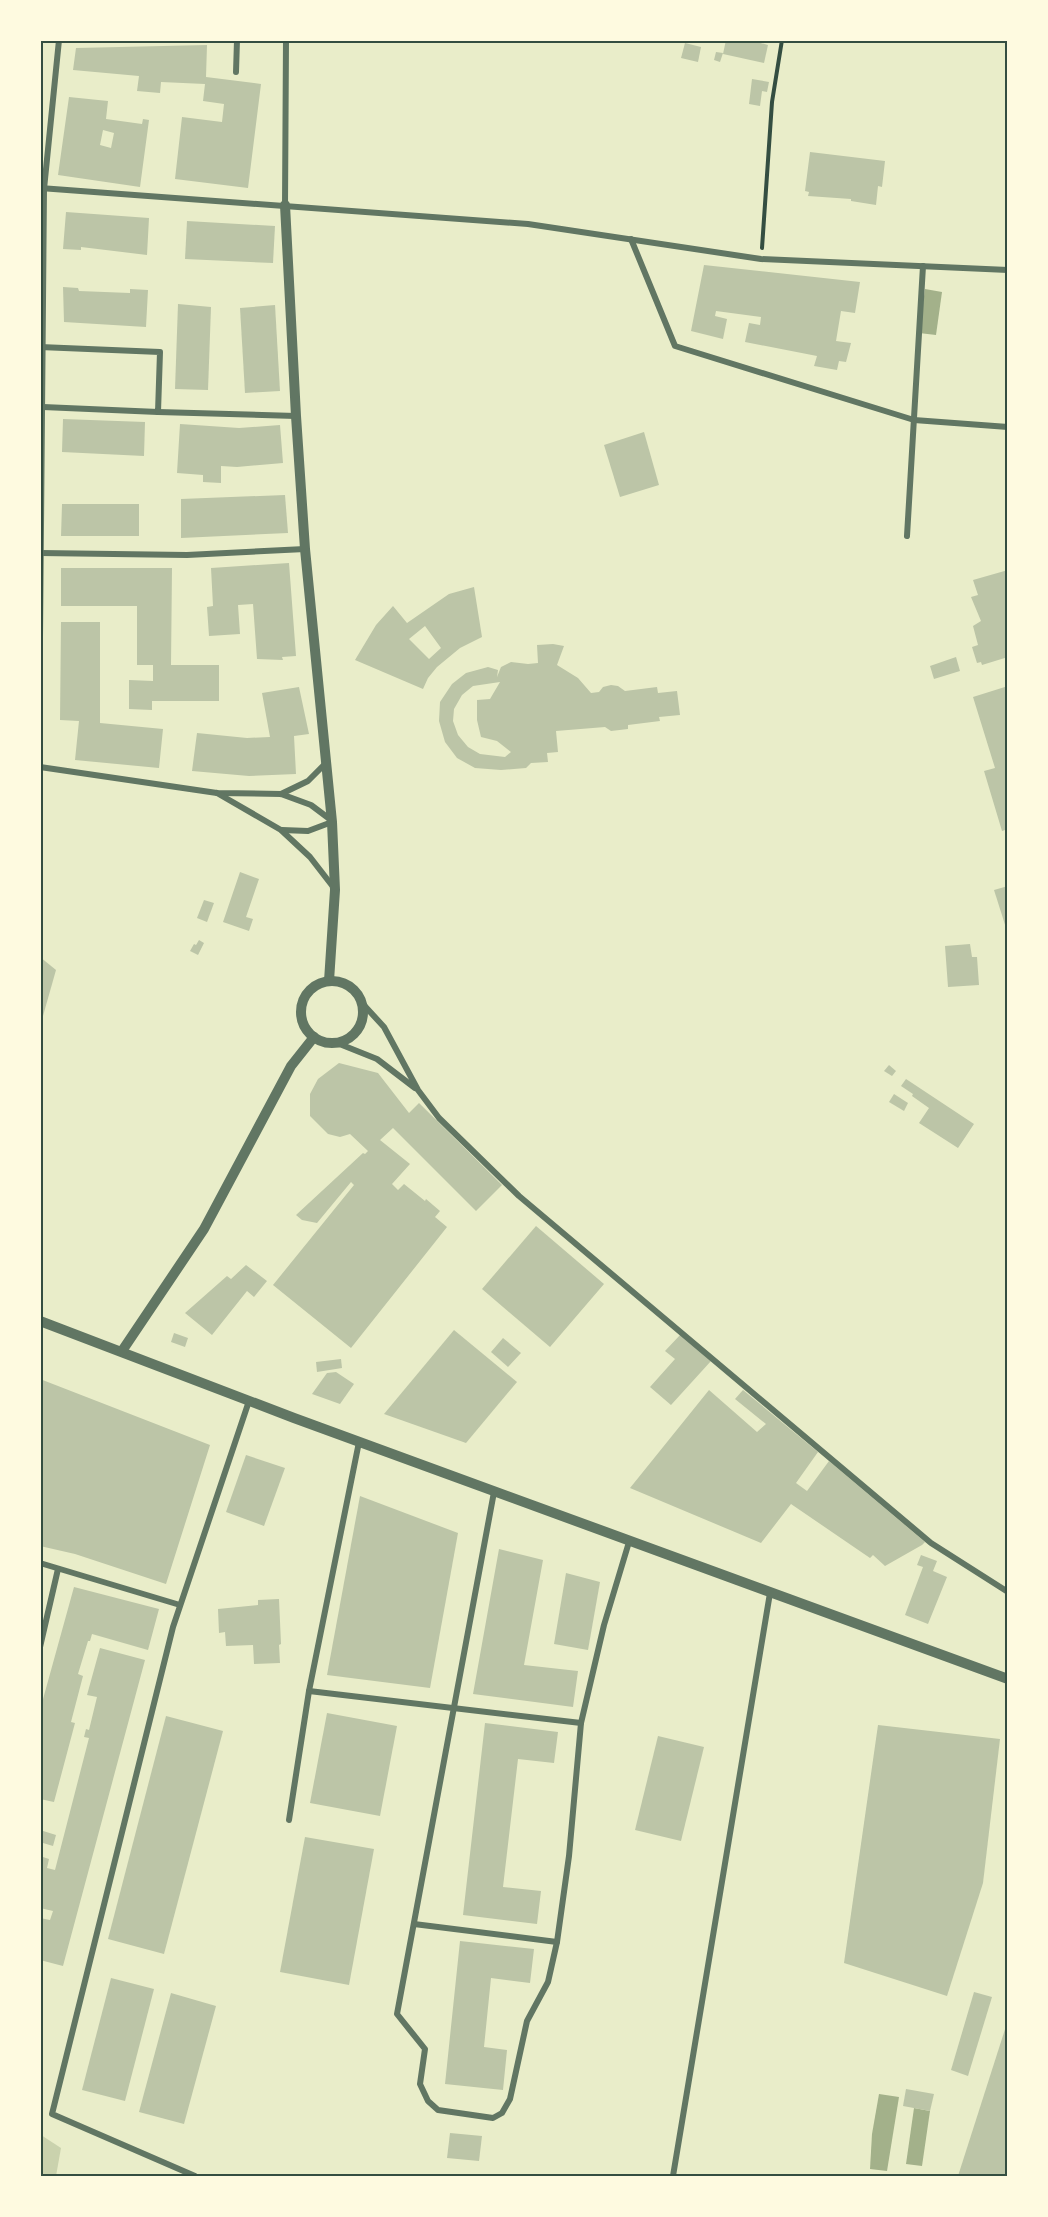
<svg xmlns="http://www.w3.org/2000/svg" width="1048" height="2217" font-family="Rubik,sans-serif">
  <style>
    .green { fill: #cad2ad }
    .water { fill: #a3b18a }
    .building { fill: #bcc5a7; fill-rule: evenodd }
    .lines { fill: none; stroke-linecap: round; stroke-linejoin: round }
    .path { stroke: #344e41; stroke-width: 4 }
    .minor { stroke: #617663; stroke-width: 6 }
    .tertiary { stroke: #617663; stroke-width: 10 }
    .neatline { fill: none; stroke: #344e41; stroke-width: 2 }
  </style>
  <rect width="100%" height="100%" fill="#e9edc9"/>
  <!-- green -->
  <path class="green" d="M41 2135 61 2148 56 2176H41Z"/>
  <!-- water -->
  <g class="water">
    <path d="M925 289 942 292 936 335 919 333Z"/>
    <path d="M879 2094 899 2097 887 2171 870 2169 872 2134Z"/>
    <path d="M914 2108 930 2111 922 2166 906 2164Z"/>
  </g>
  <!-- building -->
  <g class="building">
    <path d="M726 40H750L768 45 764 63 723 54Z"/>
    <path d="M685 43 701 47 698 62 681 58Z"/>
    <path d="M207 45 206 77 261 84 248 188 175 179 182 117 222 122 224 104 203 101 205 84 161 82 160 93 137 91 139 76 73 70 76 48Z"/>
    <path d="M716 52 723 53 720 62 714 60Z"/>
    <path d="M752 79 769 82 767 92 762 91 760 106 749 104Z"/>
    <path d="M69 97 108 101 106 119 142 124 143 119 149 120 140 187 58 175ZM103 130 114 133 111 148 100 145Z"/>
    <path d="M810 152 885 161 882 187 878 186 876 205 851 201V199L808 196 809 192 805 191Z"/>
    <path d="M66 212 149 218 147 255 81 247V250L63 249Z"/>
    <path d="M187 221 275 226 273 263 185 259Z"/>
    <path d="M704 265 860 282 855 313 841 311 836 341 851 343 846 362 839 361 837 370 814 366 817 356 745 342 749 323 760 325 761 317 716 311 715 316 727 319 723 339 691 331Z"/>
    <path d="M63 287 78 288 79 291 130 293V289L148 290 146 327 64 322Z"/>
    <path d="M178 304 211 307 208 390 175 389Z"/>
    <path d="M275 305 280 391 245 393 240 308Z"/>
    <path d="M63 419 145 422 144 456 62 452Z"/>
    <path d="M180 424 239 428 280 425 283 463 237 467 221 466V483L203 482V475L177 473Z"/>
    <path d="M644 432 659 485 620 497 604 445Z"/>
    <path d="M285 495 288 533 181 538V499Z"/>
    <path d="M62 504H139V536H61Z"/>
    <path d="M289 563 296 656 282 657 283 660 257 659 253 604 238 605 240 634 209 636 207 607 213 606 211 568Z"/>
    <path d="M61 568H172L171 665H219V701H152V710L129 709V680L153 681V665H137V606H61Z"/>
    <path d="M1008 570V657L982 665 981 662 977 663 972 647 978 645 973 626 981 621 971 597 978 595 973 580Z"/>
    <path d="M474 587 482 637 460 648 437 667 428 678 423 689 355 660 376 625 393 606 407 623 449 594ZM425 626 441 648 429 659 409 639Z"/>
    <path d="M61 622H100V723L163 729 159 768 75 760 79 721 60 720Z"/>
    <path d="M553 644 564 646 557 665 578 678 591 693 599 692 603 687 611 685 618 686 625 691 657 687 658 693 677 691 680 715 659 717 660 721 628 725V729L611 731 605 727 556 731 558 752 547 753 548 762 531 763 526 768 501 770 475 768 457 758 445 742 439 721 440 702 452 684 466 673 488 667 498 670 497 677 501 667 511 662 528 664 538 663 537 645ZM500 682 490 699 477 700V720L481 737 497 741 511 752 505 757 480 754 468 747 458 735 453 721 454 709 462 695 473 686Z"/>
    <path d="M956 657 960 671 934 679 930 666Z"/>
    <path d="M1008 686V829L1002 831 984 771 995 768 973 697Z"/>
    <path d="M299 687 309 734 294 736 296 774 249 776 192 771 197 733 247 738 270 737 262 693Z"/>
    <path d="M240 872 259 879 246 917 253 919 249 931 223 922Z"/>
    <path d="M1008 886V931H1007L994 890Z"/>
    <path d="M204 900 214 903 207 922 197 918Z"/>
    <path d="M199 940 204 943 198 955 190 951 194 944 196 945Z"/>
    <path d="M970 944 972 957H977L979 985 948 987 945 946Z"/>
    <path d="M40 957 56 970 41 1023 40 1022Z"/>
    <path d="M339 1063 378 1073 409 1113 419 1103 502 1185 476 1211 393 1128 380 1140 410 1164 392 1184 398 1190 404 1184 425 1201 426 1199 440 1211 435 1217 447 1227 351 1348 273 1285 354 1185 351 1182 317 1223 302 1220 296 1215 363 1153 365 1154 368 1151 350 1134 340 1137 328 1134 310 1116V1094L318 1079Z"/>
    <path d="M889 1065 896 1071 892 1076 884 1071Z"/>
    <path d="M906 1079 974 1124 958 1148 919 1123 929 1108 912 1096 913 1094 901 1086Z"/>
    <path d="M894 1094 908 1103 904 1111 889 1102Z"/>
    <path d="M536 1226 604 1284 550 1347 482 1289Z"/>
    <path d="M246 1265 267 1281 254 1297 247 1291 212 1335 185 1313 227 1276 231 1279Z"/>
    <path d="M454 1330 517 1382 466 1443 384 1414Z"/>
    <path d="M174 1333 188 1338 185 1347 171 1342Z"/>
    <path d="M681 1334 711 1361 671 1405 650 1387 675 1359 665 1351Z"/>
    <path d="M503 1338 521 1353 508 1367 491 1352Z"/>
    <path d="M341 1359 342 1368 317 1372 316 1362Z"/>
    <path d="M336 1372 354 1384 340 1404 312 1394 327 1373Z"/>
    <path d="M40 1379 210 1445 166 1584 75 1554 40 1546Z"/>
    <path d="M709 1390 757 1432 766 1424 735 1399 743 1390 818 1452 796 1483 807 1491 829 1461 925 1542 922 1545 885 1566 873 1555 870 1558 791 1504 761 1543 630 1488Z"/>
    <path d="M246 1455 285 1468 264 1526 226 1512Z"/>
    <path d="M360 1496 458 1533 430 1688 327 1675Z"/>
    <path d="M499 1549 543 1560 524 1665 578 1671 573 1707 473 1694Z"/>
    <path d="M921 1555 937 1561 933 1571 947 1577 928 1624 905 1615 923 1567 917 1565Z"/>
    <path d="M566 1573 600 1582 588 1650 554 1644Z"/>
    <path d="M74 1587 159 1609 148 1650 92 1634 90 1641H88L78 1674 83 1676 71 1722 75 1723 54 1802 40 1799V1710Z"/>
    <path d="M279 1599 281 1644 279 1645 280 1663 254 1664 253 1645 226 1646 225 1632 219 1633 218 1609 258 1605V1600Z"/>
    <path d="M100 1648 145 1660 63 1966 40 1960V1918L50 1920 53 1911 40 1908V1856L49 1859 47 1868 55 1870 89 1738 84 1737 86 1729 89 1730 97 1697 87 1695Z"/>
    <path d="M327 1713 397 1726 380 1816 310 1803Z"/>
    <path d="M166 1716 223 1731 164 1954 108 1939Z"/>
    <path d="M485 1723 558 1732 554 1763 518 1759 503 1887 541 1891 537 1924 463 1915Z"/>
    <path d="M878 1725 1000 1739 983 1883 947 1996 844 1963Z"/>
    <path d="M658 1736 704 1747 681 1841 635 1830Z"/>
    <path d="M40 1830 56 1835 53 1846 43 1843 40 1849Z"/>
    <path d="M305 1837 374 1849 349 1985 280 1972Z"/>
    <path d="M460 1941 534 1949 530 1983 491 1978 484 2047 507 2050 503 2090 445 2084Z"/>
    <path d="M111 1978 154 1989 125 2101 82 2090Z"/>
    <path d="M974 1992 992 1997 968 2076 951 2070Z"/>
    <path d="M171 1993 216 2006 184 2124 139 2112Z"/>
    <path d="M1007 2023 1008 2176H958Z"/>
    <path d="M906 2089 934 2094 930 2111 903 2106Z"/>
    <path d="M450 2133 482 2136 479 2161 447 2158Z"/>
  </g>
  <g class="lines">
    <!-- path -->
    <path class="path" d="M762 248 772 102 782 40"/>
    <!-- minor -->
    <g class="minor">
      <path d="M236 72 237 40"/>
      <path d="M40 188 528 224 761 259 1008 270"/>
      <path d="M285 205 286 40"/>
      <path d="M631 239 675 346 914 420 1008 427"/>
      <path d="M40 347 160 352 158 412 43 407"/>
      <path d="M158 412 296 416"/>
      <path d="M907 536 923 266"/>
      <path d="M40 553 187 555 305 549"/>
      <path d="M40 637 44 189 59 40"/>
      <path d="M40 767 217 793 281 794 311 805 331 820"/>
      <path d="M217 793 281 830 310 857 334 888"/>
      <path d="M281 794 308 781 326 763"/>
      <path d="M282 830 308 831 332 822"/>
      <path d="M362 1003 384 1027 418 1090 439 1118 519 1196 931 1543 1008 1592"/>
      <path d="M337 1043 377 1059 415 1088"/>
      <path d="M494 1492 397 2014 425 2049 420 2084 428 2101 438 2110 493 2118 502 2113 510 2099 527 2021 548 1982 557 1942 569 1856 581 1723 604 1625 629 1542"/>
      <path d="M40 1563 180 1605"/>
      <path d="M40 1647 58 1569"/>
      <path d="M309 1691 581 1723"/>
      <path d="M289 1820 309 1691 359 1442"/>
      <path d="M414 1924 557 1942"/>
      <path d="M195 2176 52 2114 173 1627 249 1401"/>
      <path d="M673 2176 770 1593"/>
    </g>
    <!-- tertiary -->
    <g class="tertiary">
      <path d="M285 205 296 416 305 549 332 822 335 890 329 981"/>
      <circle cx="332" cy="1012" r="31"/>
      <path d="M40 1321 294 1418 1008 1679"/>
      <path d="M122 1351 204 1229 291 1066 314 1037"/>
    </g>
  </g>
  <!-- border -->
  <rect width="1048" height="2217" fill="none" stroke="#fefae0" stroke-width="84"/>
  <rect x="42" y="42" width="964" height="2133" class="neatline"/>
</svg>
